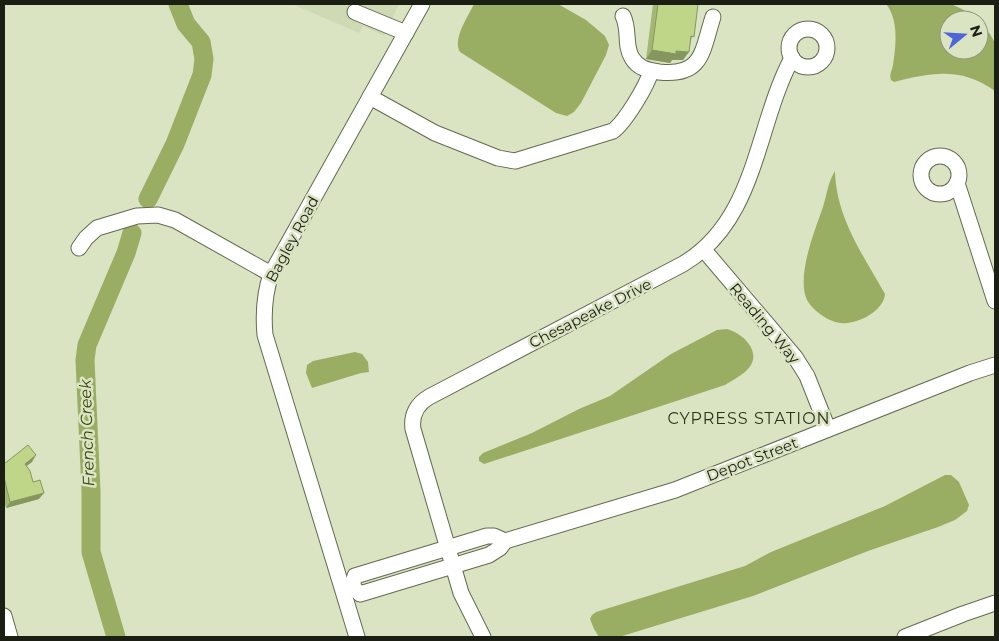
<svg xmlns="http://www.w3.org/2000/svg" width="999" height="641" font-family="Montserrat,sans-serif">
  <style>
    .built { fill: #cddab3 }
    .water { fill: #99ae62 }
    .lines { fill: none; stroke-linecap: round; stroke-linejoin: round }
    .river { stroke: #99ae62; stroke-width: 19 }
    .minor-casing { stroke: #626b4e; stroke-width: 17 }
    .minor { stroke: #fff; stroke-width: 15 }
    .wall { fill: #a4b875 }
    .shaded-wall { fill: #86965f }
    .building { fill: #bfd688; stroke: #86965f }
    .labels { text-anchor: middle; dominant-baseline: central; stroke-width: 5; stroke-linejoin: round; paint-order: stroke }
    .street-label { font-size: 15px; fill: #1b1f13; stroke: #dae4c3 }
    .neighbourhood-label { font-size: 16px; letter-spacing: 1px; fill: #2b3218; stroke: #dae4c3 }
    .water-label { font-size: 16px; font-style: italic; fill: #39460c; stroke: #dae4c3 }
  </style>
  <rect width="100%" height="100%" fill="#dae4c3"/>
  <!-- built -->
  <path class="built" d="M292 4H399L384 36 363 26 359 33Z"/>
  <!-- water -->
  <g class="water">
    <path d="M474 4H558L586 20 605 36 609 45 606 55 581 103 574 112 567 116 556 113 460 52C452 39 468 17 474 4Z"/>
    <path d="M886 4H951L964 10 976 20H949V50H979V23L990 34 995 43V91C962 67 932 72 894 82L891 80C889 74 892 71 893 65 896 46 899 20 886 4Z"/>
    <path d="M835 171C836 217 863 255 885 294 884 311 857 325 841 323 829 322 813 311 807 300 796 276 815 230 823 207 827 194 828 182 835 171Z"/>
    <path d="M727 329C745 334 765 355 745 372 739 377 731 381 725 385L484 464 479 461V457L483 453 532 433 579 409 610 396 671 354 717 330Z"/>
    <path d="M355 352 362 354 368 362 369 372 361 373 312 388 306 373 307 365 313 361Z"/>
    <path d="M945 475H951L959 482 969 505 967 511 955 520 938 527 868 551 753 596 619 637H599L594 629 590 619 592 615 596 612 745 566 771 552 885 506Z"/>
  </g>
  <g class="lines">
    <!-- river -->
    <g class="river">
      <path d="M148 199 175 144 202 75 204 59 201 42 186 24 178 4"/>
      <path d="M116 637 91 552V491L85 360 87 345 126 253 132 233"/>
    </g>
    <!-- minor casing -->
    <g class="minor-casing">
      <g id="minor">
        <path d="M355 12 406 33"/>
        <path d="M623 16C630 30 624 45 632 58 638 68 647 70 659 72 703 77 702 51 713 17"/>
        <circle cx="808" cy="48" r="19"/>
        <path d="M370 97 435 133 498 158 515 161 613 131C625 122 647 86 651 71"/>
        <circle cx="940" cy="175" r="19"/>
        <path d="M957 183 995 301"/>
        <path d="M79 248 86 238 97 228 137 216 158 215 175 220 271 274"/>
        <path d="M704 250 795 357 807 376 828 429"/>
        <path d="M487 536H494L505 541 500 548 489 555 360 594 352 586 355 576Z"/>
        <path d="M505 541 675 490 970 373 995 365"/>
        <path d="M4 616 10 637"/>
        <path d="M357 637 265 335C263 313 264 295 271 274L422 4"/>
        <path d="M483 637 461 593 413 429C411 415 417 404 429 397L683 264C757 220 755 128 792 58"/>
        <path d="M905 637 963 614 995 603"/>
      </g>
    </g>
    <!-- minor -->
    <use href="#minor" class="minor"/>
  </g>
  <!-- wall -->
  <g class="wall">
    <path d="M653 4H698L691 41 683 60H672L670 63 646 59Z"/>
    <path d="M32 462 26 466 39 499 6 508 4 501V464Z"/>
  </g>
  <!-- shaded-wall -->
  <g class="shaded-wall">
    <path d="M652 50 676 51 689 52 683 60H672L670 63 646 59Z"/>
    <path d="M36 455 32 462 20 471 25 464Z"/>
    <path d="M44 493 39 499 6 508 10 502Z"/>
  </g>
  <!-- building -->
  <g class="building">
    <path d="M658 4H698L694 37 691 36 689 52 676 51V54L652 50Z"/>
    <path d="M28 445 36 455 25 464 30 471 33 482 40 480 44 493 10 502 4 477V464Z"/>
  </g>
  <g class="labels">
    <!-- street labels -->
    <g class="street-label">
      <text transform="translate(292 239) rotate(-62)">Bagley Road</text>
      <text transform="translate(590 313) rotate(-27)">Chesapeake Drive</text>
      <text transform="translate(765 323) rotate(50)">Reading Way</text>
      <text transform="translate(752 459) rotate(-21)">Depot Street</text>
    </g>
    <!-- neighbourhood labels -->
    <g class="neighbourhood-label">
      <text x="749" y="418">CYPRESS STATION</text>
    </g>
    <!-- water labels -->
    <g class="water-label">
      <text transform="translate(87 433) rotate(-92)">French Creek</text>
    </g>
  </g>
  <!-- border -->
  <rect width="999" height="641" fill="none" stroke="#1b1f13" stroke-width="10"/>
  <!-- north arrow -->
  <g transform="translate(964 35) rotate(72)"><circle r="24" fill="#dae4c3" stroke="#8e957d"/>
  <path d="M0-4L9 19L0 12L-9 19Z" fill="#4f64d9"/>
  <text y="-8" font-size="14" font-weight="bold" text-anchor="middle" fill="#1b1f13">N</text>
  </g>
</svg>
